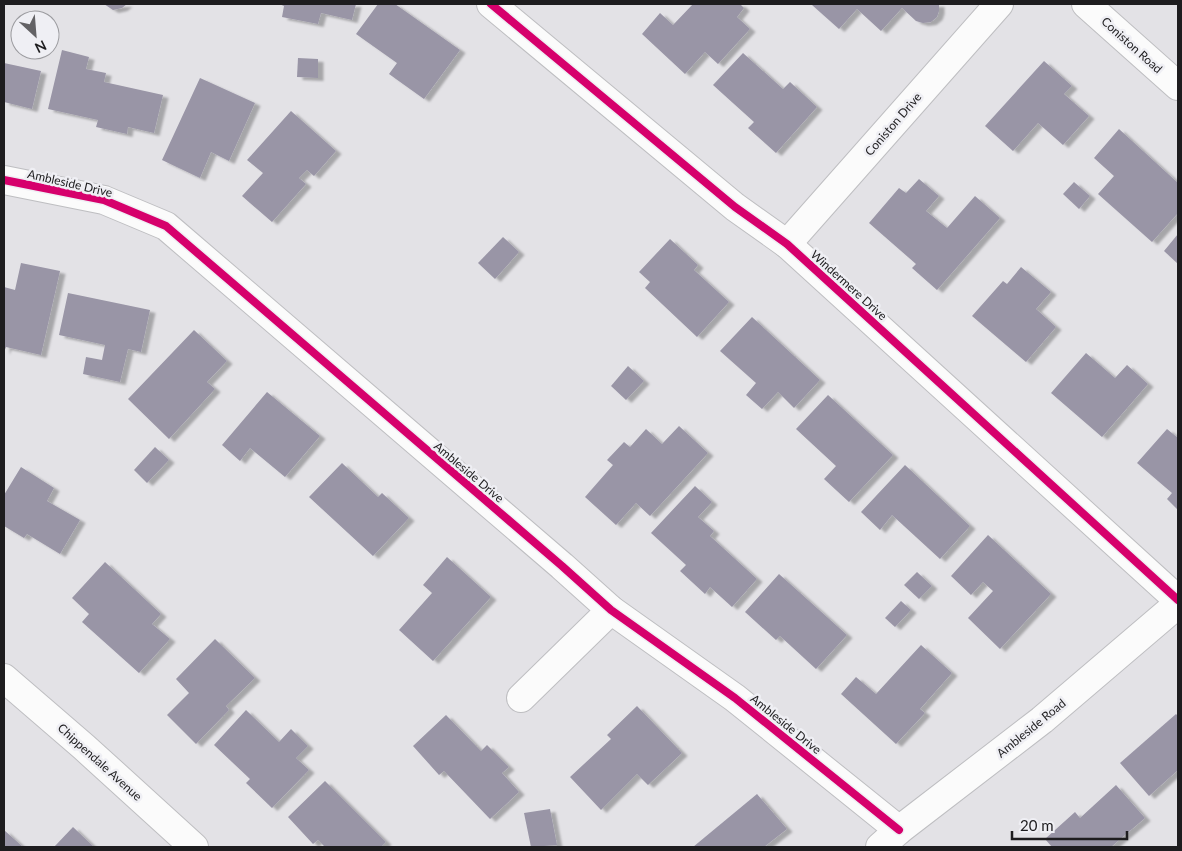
<svg xmlns="http://www.w3.org/2000/svg" width="1182" height="851" font-family="Lato,sans-serif">
  <style>
    .building { fill: #9995a6; filter: url(#shadow) }
    .lines { fill: none; stroke-linecap: round; stroke-linejoin: round }
    .minor-casing { stroke: #bebec1; stroke-width: 30 }
    .minor { stroke: #fbfbfb; stroke-width: 28 }
    .cycleway-casing { stroke: #efeff4; stroke-width: 11 }
    .cycleway { stroke: #d6006c; stroke-width: 8 }
    .labels { text-anchor: middle; dominant-baseline: central; stroke-width: 5; stroke-linejoin: round; paint-order: stroke }
    .street-label { font-size: 12px; fill: #1e1d1f; stroke: #efeff4 }
  </style>
  <defs>
    <filter id="shadow"><feDropShadow dx="5.5" dy="3" stdDeviation="1" flood-color="#0004"/></filter>
  </defs>
  <rect width="100%" height="100%" fill="#e3e2e6"/>
  <!-- building -->
  <g class="building">
    <path d="M104 4H127L122 8 113 10Z"/>
    <path d="M279 4H356L352 20 321 13 318 24 282 17 284 6Z"/>
    <path d="M378 4H395L460 50 424 99 389 74 397 63 356 34Z"/>
    <path d="M693 4H740L744 8 737 17 750 29 718 64 705 52 685 74 642 34 660 13 673 25Z"/>
    <path d="M814 4H939V11L937 17 931 22 923 23 916 21 902 8 881 31 857 9 839 29 812 5Z"/>
    <path d="M62 50 89 57 86 69 106 73 104 82 163 95 154 133 128 127 127 134 96 127 98 120 48 109Z"/>
    <path d="M743 53 783 89 790 82 817 107 776 153 748 128 754 122 713 85Z"/>
    <path d="M298 58 318 59V78L297 77Z"/>
    <path d="M1044 61 1072 86 1064 94 1089 116 1063 145 1038 123 1013 151 985 126Z"/>
    <path d="M4 63 41 71 32 109 4 102Z"/>
    <path d="M200 78 255 103 229 161 211 152 200 178 162 160Z"/>
    <path d="M291 111 336 151 314 176 307 170 299 178 306 184 272 222 242 196 263 173 247 160Z"/>
    <path d="M1119 129 1178 183V213L1152 242 1098 194 1114 176 1094 158Z"/>
    <path d="M919 179 939 196 926 211 947 228 975 196 1000 218 937 290 912 268 916 264 869 223 899 188 906 193Z"/>
    <path d="M1074 182 1090 196 1079 209 1063 194Z"/>
    <path d="M1178 234V264L1164 251Z"/>
    <path d="M503 237 519 252 495 279 478 263Z"/>
    <path d="M670 239 698 265 694 270 729 302 697 337 645 288 650 282 639 272Z"/>
    <path d="M21 263 60 271 41 355 6 347 4 352V287L15 290Z"/>
    <path d="M1021 267 1051 292 1036 309 1056 327 1026 362 972 316 1003 281 1007 284Z"/>
    <path d="M68 293 150 310 141 352 128 349 120 382 83 374 86 357 102 360 105 345 59 335Z"/>
    <path d="M752 317 820 380 794 408 778 392 762 409 746 395 756 383 720 351Z"/>
    <path d="M194 330 227 361 207 382 215 389 169 439 128 399Z"/>
    <path d="M1086 353 1115 378 1127 365 1148 384 1102 437 1051 393Z"/>
    <path d="M628 366 644 381 626 400 611 386Z"/>
    <path d="M267 392 320 436 285 477 250 448 240 461 222 445Z"/>
    <path d="M828 395 893 455 849 502 824 479 836 466 796 429Z"/>
    <path d="M679 426 708 453 650 516 636 503 616 525 585 497 613 465 607 460 624 442 630 447 646 429 662 444Z"/>
    <path d="M1167 429 1178 438V510L1167 499 1172 493 1137 463Z"/>
    <path d="M155 447 169 460 147 483 134 470Z"/>
    <path d="M342 463 378 497 382 493 409 518 373 556 309 497Z"/>
    <path d="M905 465 970 526 940 559 892 515 880 530 861 512Z"/>
    <path d="M21 467 54 488 47 501 80 520 60 554 27 534 24 538 4 526V495Z"/>
    <path d="M695 486 712 502 698 517 714 531 710 536 757 579 732 607 710 587 705 594 680 571 686 565 651 533Z"/>
    <path d="M988 535 1051 594 1000 649 968 618 993 591 983 582 971 595 951 576Z"/>
    <path d="M447 557 491 597 433 661 399 630 432 593 423 585Z"/>
    <path d="M105 562 161 614 152 624 170 639 139 673 82 622 89 614 72 598Z"/>
    <path d="M917 572 932 586 919 599 904 585Z"/>
    <path d="M779 574 847 635 816 669 780 636 776 640 745 612Z"/>
    <path d="M901 601 911 610 895 627 885 618Z"/>
    <path d="M215 639 255 678 226 706 229 710 196 744 167 715 189 693 176 679Z"/>
    <path d="M921 645 952 673 920 709 925 713 896 744 841 694 856 677 876 694Z"/>
    <path d="M637 706 682 753 648 785 637 774 601 810 570 777 611 739 607 735Z"/>
    <path d="M246 710 279 742 291 729 308 746 296 758 309 770 272 808 246 783 250 779 214 745Z"/>
    <path d="M1176 714 1178 716V770L1149 796 1120 763Z"/>
    <path d="M446 715 481 751 487 745 509 767 502 773 519 792 490 819 444 771 439 775 413 746Z"/>
    <path d="M325 781 386 842 381 847H325L318 840 313 844 288 817Z"/>
    <path d="M1116 785 1145 818 1111 847H1052L1045 839 1075 812 1080 818Z"/>
    <path d="M757 794 787 829 764 847H693Z"/>
    <path d="M550 809 557 845 531 847 524 813Z"/>
    <path d="M73 827 94 847H54Z"/>
    <path d="M4 830 23 847H4Z"/>
  </g>
  <g class="lines">
    <!-- minor casing -->
    <g class="minor-casing">
      <g id="minor">
        <path d="M491 4 735 207 787 244 1178 600"/>
        <path d="M1086 4 1178 86"/>
        <path d="M4 180 104 200 166 226 562 566 611 610 735 698 899 830"/>
        <path d="M787 244 999 4"/>
        <path d="M4 678 84 747 194 847"/>
        <path d="M521 698 611 610"/>
        <path d="M880 847 899 830 1042 720 1178 604"/>
      </g>
    </g>
    <!-- minor -->
    <use href="#minor" class="minor"/>
    <!-- cycleway casing -->
    <g class="cycleway-casing">
      <g id="cycleway">
        <path d="M491 4 735 207 787 244 1178 600"/>
        <path d="M4 180 104 200 166 226 562 566 611 610 735 698 899 830"/>
      </g>
    </g>
    <!-- cycleway -->
    <use href="#cycleway" class="cycleway"/>
  </g>
  <g class="labels">
    <!-- street labels -->
    <g class="street-label">
      <text transform="translate(1132 45) rotate(42)">Coniston Road</text>
      <text transform="translate(893 124) rotate(-49)">Coniston Drive</text>
      <text transform="translate(70 183) rotate(13)">Ambleside Drive</text>
      <text transform="translate(849 285) rotate(42)">Windermere Drive</text>
      <text transform="translate(469 472) rotate(40)">Ambleside Drive</text>
      <text transform="translate(786 724) rotate(39)">Ambleside Drive</text>
      <text transform="translate(1031 728) rotate(-39)">Ambleside Road</text>
      <text transform="translate(100 762) rotate(42)">Chippendale Avenue</text>
    </g>
  </g>
  <!-- border -->
  <rect width="1182" height="851" fill="none" stroke="#1e1d1f" stroke-width="10"/>
  <!-- north arrow -->
  <g transform="translate(35 35) rotate(154)"><circle r="24" fill="#efeff4" stroke="#9b9b9f"/>
  <path d="M0-4L9 19L0 12L-9 19Z" fill="#636265"/>
  <text y="-8" font-size="14" font-weight="bold" text-anchor="middle" fill="#1e1d1f">N</text>
  </g>
  <!-- scale -->
  <path d="M1012 831v8h115v-8" fill="none" stroke="#1e1d1f" stroke-width="2.5"/>
  <text x="1020" y="831" font-size="15" fill="#1e1d1f" stroke="#efeff4" stroke-width="4" paint-order="stroke">20 m</text>
</svg>
